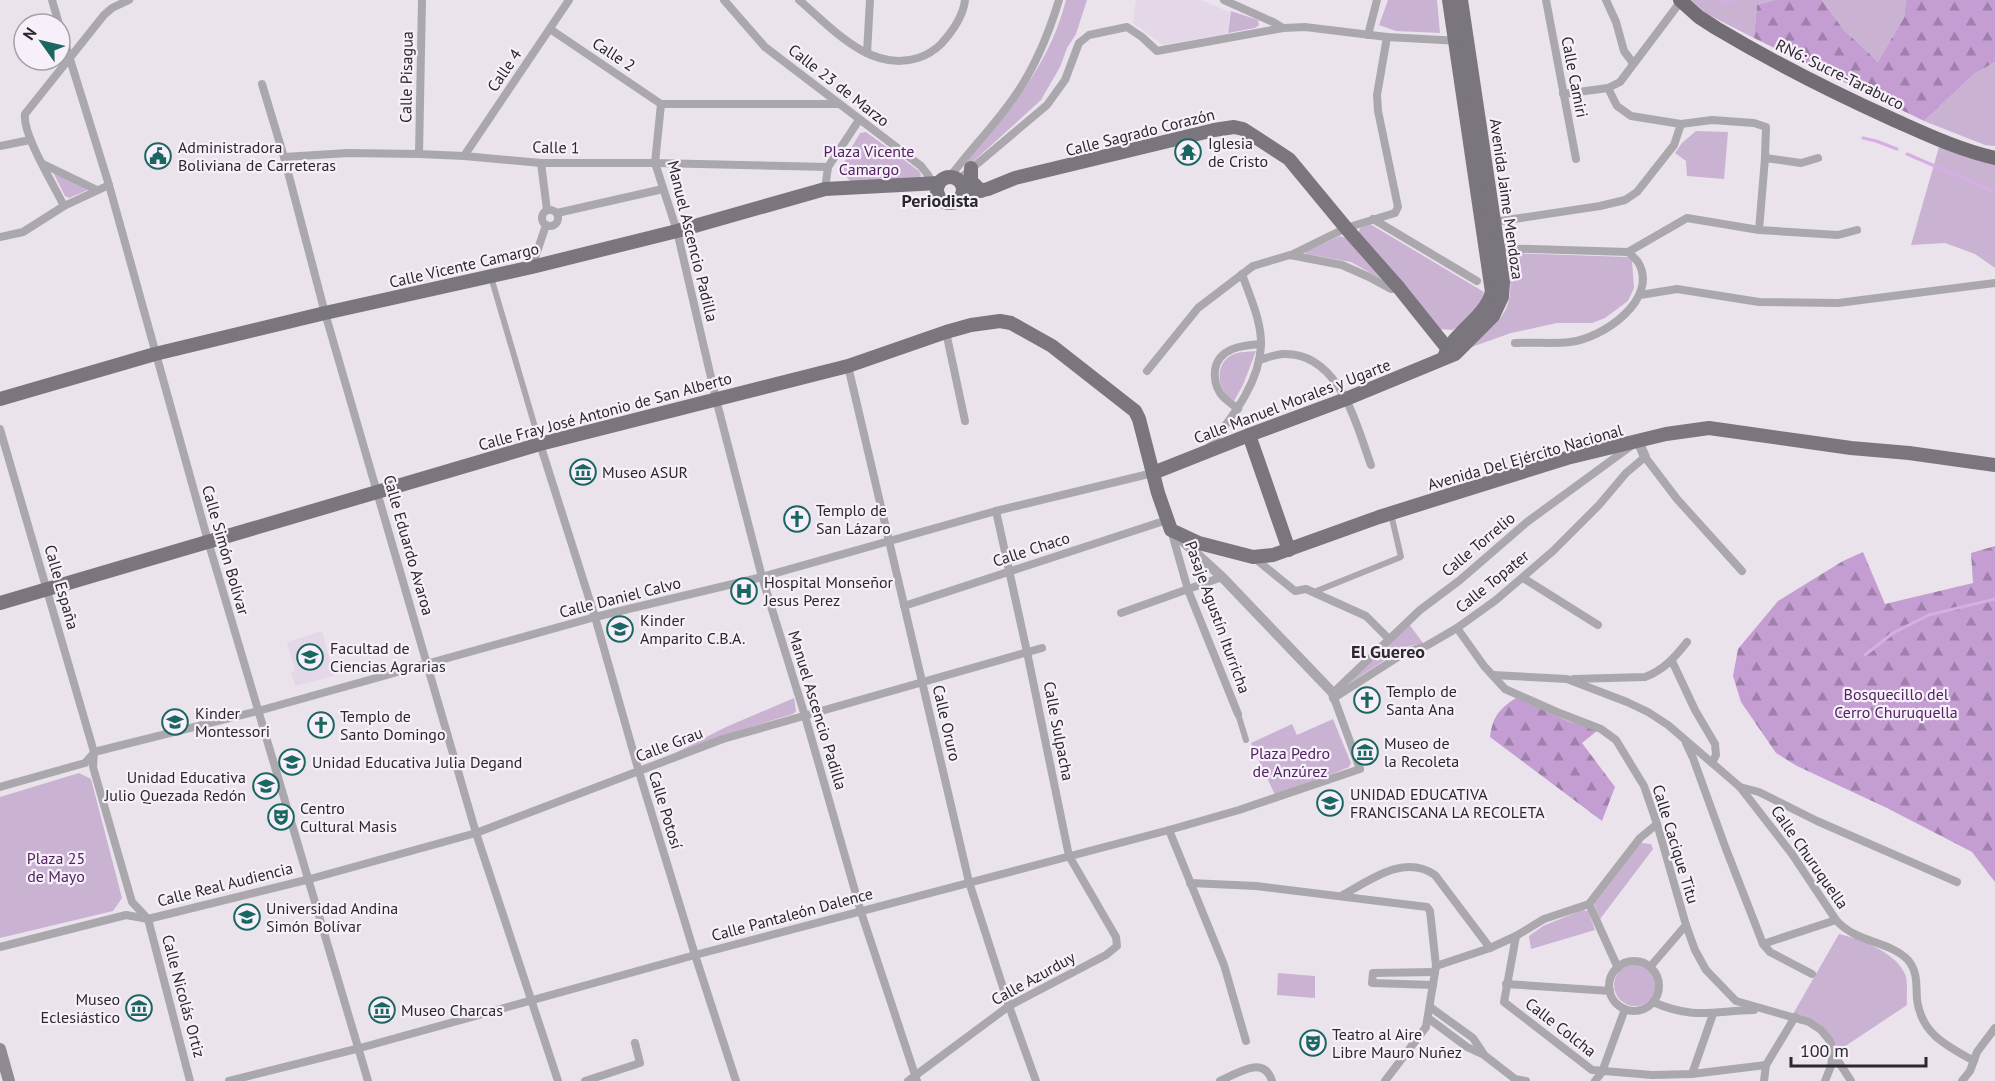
<svg xmlns="http://www.w3.org/2000/svg" width="1995" height="1081" font-family="'PT Sans',sans-serif">
  <style>
    .built { fill: #e4d8e8 }
    .green { fill: #cab2d2 }
    .forest { fill: url(#forest-firs) }
    .lines { fill: none; stroke-linecap: round; stroke-linejoin: round }
    .stream { stroke: #d6aee4; stroke-width: 3 }
    .pedestrian { stroke: #aba8ad; stroke-width: 6 }
    .minor { stroke: #aba8ad; stroke-width: 8 }
    .tertiary { stroke: #aba8ad; stroke-width: 10 }
    .secondary { stroke: #8f8b91; stroke-width: 12 }
    .primary { stroke: #7b757d; stroke-width: 14 }
    .trunk { stroke: #726c74; stroke-width: 14 }
    .labels { text-anchor: middle; dominant-baseline: central; stroke-width: 4.5; stroke-linejoin: round; paint-order: stroke }
    .street-label { font-size: 16px; fill: #2b292c; stroke: #f7f0fa }
    .poi-label { font-size: 16px; fill: #2b292c; stroke: #f7f0fa; text-anchor: start }
    .park-label { font-size: 16px; fill: #512160; stroke: #f7f0fa }
    .neighbourhood-label { font-size: 18px; font-weight: bold; fill: #2b292c; stroke: #f7f0fa }
  </style>
  <defs>
    <pattern id="forest-firs" width="22" height="20" patternUnits="userSpaceOnUse" patternTransform="scale(1.5)"><rect width="22" height="20" fill="#c49dd2"/><path d="M5 1l3.5 6h-7zM16 11l3.5 6h-7z" fill="#9f80ab"/></pattern>
  </defs>
  <rect width="100%" height="100%" fill="#eae3ec"/>
  <!-- built -->
  <g class="built">
    <path d="M1136 0H1201L1230 12 1227 34 1163 45 1133 23Z"/>
    <path d="M322 631 334 676 295 686 291 672 295 671 287 642Z"/>
  </g>
  <!-- green -->
  <g class="green">
    <path d="M1066 0H1087L1076 34 1067 48 1060 67 1041 100 965 169 964 164C1006 115 1050 65 1066 0Z"/>
    <path d="M1388 0H1437L1440 33 1396 31 1379 25Z"/>
    <path d="M1691 0H1775L1757 5 1754 38 1707 14Z"/>
    <path d="M1822 0H1906L1904 17 1878 62 1843 29Z"/>
    <path d="M1231 11 1258 20 1259 25 1255 28 1228 33Z"/>
    <path d="M1995 62V146L1985 145 1924 121 1974 74Z"/>
    <path d="M1696 131 1728 132 1724 179 1687 176 1686 161 1675 153 1682 143Z"/>
    <path d="M866 132 919 171 921 175 919 179 852 182C833 169 853 147 860 133Z"/>
    <path d="M1939 147 1995 162V268L1975 254 1945 243 1911 245Z"/>
    <path d="M53 172 90 189 69 198 65 196Z"/>
    <path d="M1370 224 1484 292C1479 308 1467 322 1452 330L1440 329 1358 235 1360 228Z"/>
    <path d="M1340 236 1346 238 1383 280 1351 262 1306 254 1305 252Z"/>
    <path d="M1510 253 1627 257 1632 260 1634 288 1628 301 1605 318 1592 323H1557L1511 333 1466 349C1505 317 1518 309 1506 256Z"/>
    <path d="M1256 351 1243 385 1234 401C1231 398 1226 395 1224 391 1216 379 1219 361 1232 355 1240 351 1248 352 1256 351Z"/>
    <path d="M1409 624 1423 643 1405 647 1347 685Z"/>
    <path d="M794 698 796 711 793 714 725 735 673 754 726 727Z"/>
    <path d="M1333 719 1351 763 1349 767 1299 788 1275 795 1251 743 1292 724 1297 735Z"/>
    <path d="M79 773 91 779 122 898 113 911 0 938V797Z"/>
    <path d="M1641 843 1651 844 1653 849 1600 919 1594 904Z"/>
    <path d="M1582 910 1588 911 1595 930 1531 949 1529 936 1543 926Z"/>
    <path d="M1839 934C1860 939 1893 951 1904 972 1909 980 1906 996 1907 1005L1838 1051C1823 1024 1823 1023 1793 1014Z"/>
    <circle cx="1635" cy="985" r="21"/>
    <path d="M1278 973 1315 976V998L1277 995Z"/>
  </g>
  <!-- forest -->
  <g class="forest">
    <path d="M1775 0H1822L1843 29 1878 62 1904 17 1906 0H1995V62L1974 74 1924 121 1754 38 1757 5Z"/>
    <path d="M1995 546V882L1972 852 1887 808 1797 766 1776 753 1741 702 1733 676 1738 649 1778 601 1843 561 1863 552 1885 604 1973 583 1971 553Z"/>
    <path d="M1516 698 1568 721 1598 730 1582 743 1615 787 1602 821 1490 737C1493 716 1499 709 1516 698Z"/>
  </g>
  <g class="lines">
    <!-- stream -->
    <g class="stream">
      <path d="M1719 0 1722 2H1731L1732 0"/>
      <path d="M1863 138 1876 141 1897 149"/>
      <path d="M1907 154 1995 192"/>
      <path d="M1865 655 1893 633 1929 615 1995 599"/>
    </g>
    <!-- pedestrian -->
    <g class="pedestrian">
      <path d="M491 277 540 444"/>
      <path d="M1314 592 1401 557 1391 514"/>
      <path d="M1238 714 1246 740"/>
    </g>
    <!-- minor -->
    <g class="minor">
      <path d="M52 0 59 24"/>
      <path d="M724 0 765 47 921 166 928 175 937 191"/>
      <path d="M799 0C832 28 870 73 918 58 927 55 934 51 941 44 952 32 963 17 965 0"/>
      <path d="M1224 0 1273 22 1283 28"/>
      <path d="M1546 0 1576 159"/>
      <path d="M1606 0 1616 22 1624 51 1633 63"/>
      <path d="M60 27 109 185 208 541 368 1081"/>
      <path d="M550 29 661 104"/>
      <path d="M1368 35 1377 0"/>
      <path d="M867 53 870 0"/>
      <path d="M262 84 284 157 325 313 476 833 558 1081"/>
      <path d="M1608 88 1617 106 1631 116 1681 124 1712 120 1754 123 1766 127 1765 158 1759 230"/>
      <path d="M1563 94 1608 88 1620 82 1681 1"/>
      <path d="M661 104 655 163 677 231 716 399 762 577 805 716 861 912 917 1081"/>
      <path d="M661 104H838"/>
      <path d="M0 146 30 140"/>
      <path d="M419 154 422 0"/>
      <path d="M464 156 569 0"/>
      <path d="M284 157 348 153 419 154 464 156 541 163H655L828 167"/>
      <path d="M1765 158 1801 163 1818 158"/>
      <path d="M541 163 547 210"/>
      <path d="M43 164 97 190"/>
      <path d="M950 177C970 150 993 127 1012 100 1034 70 1048 36 1059 0"/>
      <path d="M958 180 1047 105 1065 80 1079 43 1089 35 1127 27 1142 37 1157 51 1283 28 1305 27 1387 37 1460 41"/>
      <path d="M825 189 828 167 859 120"/>
      <path d="M64 206C54 185 22 134 25 114L104 15 112 8 129 0"/>
      <circle cx="550" cy="218" r="8"/>
      <path d="M557 213 663 189"/>
      <path d="M1373 219 1477 281"/>
      <path d="M1494 222 1600 206 1625 200 1637 192 1674 145 1681 124"/>
      <path d="M0 237 23 232 64 206 109 185"/>
      <path d="M1497 248 1628 252 1687 218 1759 230 1838 235 1857 230"/>
      <path d="M1291 255 1346 228 1395 213 1398 207 1378 111 1377 95 1387 37"/>
      <path d="M532 267 546 225"/>
      <path d="M1640 295 1677 289 1759 302 1838 303 1995 283"/>
      <path d="M946 332 965 421"/>
      <path d="M1515 343C1534 342 1552 344 1570 342 1602 339 1660 299 1638 262 1636 259 1631 255 1628 252"/>
      <path d="M1259 360C1266 358 1274 355 1282 354 1339 351 1356 424 1371 465"/>
      <path d="M848 366 969 882 1009 1006 1036 1081"/>
      <path d="M1147 371 1198 308 1253 266 1290 255 1342 265 1369 277 1391 289 1399 288"/>
      <path d="M1238 409C1232 404 1224 399 1220 393 1215 385 1214 379 1215 370 1218 348 1243 345 1261 344"/>
      <path d="M0 429 94 752 93 767 132 902 148 919 190 1081"/>
      <path d="M540 444 595 617 639 772 695 955 736 1081"/>
      <path d="M1208 449C1230 419 1259 385 1261 346 1262 322 1250 297 1242 274"/>
      <path d="M1171 530 1188 590 1238 714"/>
      <path d="M1253 557 1295 591 1306 589 1366 616 1389 639"/>
      <path d="M1523 578 1598 625"/>
      <path d="M904 606 1167 520"/>
      <path d="M1121 613 1222 577"/>
      <path d="M1457 628 1484 666 1505 689 1557 712 1601 729 1616 740 1644 786 1657 824 1686 925 1695 950 1706 970 1736 1001 1809 1022 1821 1030 1830 1041 1833 1053 1831 1066 1825 1081"/>
      <path d="M1672 661 1695 710 1715 744 1716 755 1712 763"/>
      <path d="M1493 675 1567 679 1627 702 1648 712 1668 725 1740 787 1792 854 1836 920C1856 943 1890 941 1908 960 1918 972 1916 985 1917 999 1921 1034 1947 1046 1974 1061"/>
      <path d="M1574 679 1645 677C1664 670 1675 657 1687 642"/>
      <path d="M1333 693 1420 610 1460 580 1527 522 1631 446"/>
      <path d="M1686 743 1693 758 1726 849 1763 944 1770 952 1812 974"/>
      <path d="M94 752 258 711 595 617 762 577 996 511 1153 473"/>
      <path d="M0 787 85 763 94 753"/>
      <path d="M1740 787 1759 792 1817 821 1957 882"/>
      <path d="M1169 830 1224 965 1246 1041"/>
      <path d="M1190 883 1256 886 1427 907 1430 911 1436 966 1426 1027 1385 1081"/>
      <path d="M1341 896C1369 881 1404 853 1435 875L1490 948"/>
      <path d="M1589 904 1618 968"/>
      <path d="M1516 936 1504 1002 1592 1070 1652 1075 1692 1074 1766 1065"/>
      <path d="M1763 944 1836 920"/>
      <path d="M0 947 126 915 148 919 310 879 476 833 723 739 1042 648"/>
      <circle cx="1634" cy="986" r="25"/>
      <path d="M1436 966 1490 948 1516 936 1544 919 1589 904 1640 838 1657 824"/>
      <path d="M1650 967 1686 925"/>
      <path d="M1506 984 1610 991"/>
      <path d="M1433 985 1372 983 1373 973 1435 972"/>
      <path d="M1653 1002C1694 1020 1713 1011 1754 1010"/>
      <path d="M1430 1007 1473 1038 1483 1053"/>
      <path d="M1428 1018 1467 1047 1484 1055 1515 1079 1526 1081"/>
      <path d="M1833 1053 1851 1081"/>
      <path d="M1692 1074 1713 1014"/>
      <path d="M229 1081 360 1048 695 955 1169 830 1239 810 1360 769 1334 698 1406 652 1426 646 1457 628 1496 600 1553 551 1599 505 1626 473 1645 457 1677 499 1742 571"/>
      <path d="M585 1081 640 1063 635 1043"/>
      <path d="M908 1081 1009 1006 1106 955 1117 946 1116 937 1069 856 1027 652 996 511"/>
      <path d="M1220 1081C1236 1074 1264 1054 1272 1081"/>
      <path d="M1595 1081 1602 1072 1625 1009"/>
      <path d="M1764 1081 1766 1065 1795 1017"/>
      <path d="M1962 1081 1970 1071 1977 1052 1995 1028"/>
    </g>
    <!-- tertiary -->
    <g class="tertiary">
      <path d="M1638 441 1645 457"/>
      <path d="M1176 535 1222 577 1333 693 1334 698"/>
    </g>
    <!-- secondary -->
    <path class="secondary" d="M0 1049 9 1081"/>
    <!-- primary -->
    <g class="primary">
      <path d="M971 168V181L981 191"/>
      <circle cx="950" cy="190" r="13"/>
      <path d="M962 195 988 189 1015 178 1214 130 1234 127 1243 129 1289 159 1346 228 1399 288 1447 348"/>
      <path d="M1444 357C1454 331 1484 320 1492 292L1449 0"/>
      <path d="M0 399 155 354 325 313 532 267 677 231 825 189 939 183"/>
      <path d="M1249 435 1289 550"/>
      <path d="M1153 473 1249 435 1346 399 1455 354 1493 316 1502 297 1503 282 1461 0"/>
      <path d="M0 603 540 444 848 366 946 332 971 325 1000 321 1011 323 1052 346 1135 411 1139 419 1158 493 1171 530 1199 543 1253 557 1273 555 1379 517 1567 458 1666 434 1709 428 1851 448 1909 453 1995 465"/>
    </g>
    <!-- trunk -->
    <path class="trunk" d="M1680 0 1699 17 1716 28C1773 62 1832 92 1892 119 1926 134 1959 150 1995 158"/>
  </g>
  <!-- icons -->
  <defs>
    <g id="temple-ring" transform="scale(1.35)"><circle r="9.5" fill="#f7f0fa" stroke="#1a6660" stroke-width="1.5"/><path d="M0-6L5-2H3V0L6.5 2.5H4V6H1.5V3h-3V6H-4V2.5H-6.5L-3 0V-2H-5Z" fill="#1a6660"/></g>
    <g id="civic-ring" transform="scale(1.35)"><circle r="9.5" fill="#f7f0fa" stroke="#1a6660" stroke-width="1.5"/><path d="M-.6-6.5H3V-4.5H.6V-3L4-1V1h2V6H-6V1h2V-1L-.6-3ZM-1.2 2.5V6h2.4V2.5Z" fill="#1a6660"/></g>
    <g id="museum-ring" transform="scale(1.35)"><circle r="9.5" fill="#f7f0fa" stroke="#1a6660" stroke-width="1.5"/><path d="M0-6L6-3V-2H-6V-3ZM-5-1h2V3h-2ZM-1-1h2V3h-2ZM3-1h2V3H3ZM-6 4H6V6H-6Z" fill="#1a6660"/></g>
    <g id="church-ring" transform="scale(1.35)"><circle r="9.5" fill="#f7f0fa" stroke="#1a6660" stroke-width="1.5"/><path d="M-1.2-6h2.4v3.5h3.3v2.4h-3.3V6h-2.4V-.1h-3.3v-2.4h3.3Z" fill="#1a6660"/></g>
    <g id="hospital-ring" transform="scale(1.35)"><circle r="9.5" fill="#f7f0fa" stroke="#1a6660" stroke-width="1.5"/><path d="M-5-5h3v3.5h4V-5h3V5h-3V1.5h-4V5h-3Z" fill="#1a6660"/></g>
    <g id="school-ring" transform="scale(1.35)"><circle r="9.5" fill="#f7f0fa" stroke="#1a6660" stroke-width="1.5"/><path d="M0-5L7-2L0 1L-7-2ZM-4 1L0 2.5L4 1V4Q0 6-4 4Z" fill="#1a6660"/></g>
    <g id="university-ring" transform="scale(1.35)"><circle r="9.5" fill="#f7f0fa" stroke="#1a6660" stroke-width="1.5"/><path d="M0-5L7-2L0 1L-7-2ZM-4 1L0 2.5L4 1V4Q0 6-4 4Z" fill="#1a6660"/></g>
    <g id="theatre-ring" transform="scale(1.35)"><circle r="9.5" fill="#f7f0fa" stroke="#1a6660" stroke-width="1.5"/><path d="M-5-5.5Q0-4 5-5.5V0Q5 5 0 6Q-5 5-5 0ZM-3.3-2.5H-1v1.5H-3.3ZM1-2.5H3.3v1.5H1ZM-2.8 1Q0 5.5 2.8 1Z" fill="#1a6660"/></g>
  </defs>
  <g fill-rule="evenodd">
    <use href="#temple-ring" x="1188" y="152"/>
    <use href="#civic-ring" x="158" y="156"/>
    <use href="#museum-ring" x="583" y="472"/>
    <use href="#church-ring" x="797" y="519"/>
    <use href="#hospital-ring" x="744" y="591"/>
    <use href="#school-ring" x="620" y="629"/>
    <use href="#university-ring" x="310" y="657"/>
    <use href="#church-ring" x="1367" y="700"/>
    <use href="#school-ring" x="175" y="722"/>
    <use href="#church-ring" x="321" y="725"/>
    <use href="#museum-ring" x="1365" y="752"/>
    <use href="#school-ring" x="292" y="762"/>
    <use href="#school-ring" x="266" y="786"/>
    <use href="#school-ring" x="1330" y="803"/>
    <use href="#theatre-ring" x="281" y="817"/>
    <use href="#university-ring" x="247" y="917"/>
    <use href="#museum-ring" x="139" y="1008"/>
    <use href="#museum-ring" x="382" y="1010"/>
    <use href="#theatre-ring" x="1313" y="1043"/>
  </g>
  <g class="labels">
    <!-- street labels -->
    <g class="street-label">
      <text transform="translate(614 54) rotate(33)">Calle 2</text>
      <text transform="translate(504 70) rotate(-56)">Calle 4</text>
      <text transform="translate(1840 74) rotate(26)">RN6: Sucre-Tarabuco</text>
      <text transform="translate(406 77) rotate(-89)">Calle Pisagua</text>
      <text transform="translate(1575 77) rotate(79)">Calle Camiri</text>
      <text transform="translate(839 85) rotate(38)">Calle 23 de Marzo</text>
      <text transform="translate(1140 132) rotate(-14)">Calle Sagrado Corazón</text>
      <text transform="translate(556 147) rotate(1)">Calle 1</text>
      <text transform="translate(1507 199) rotate(82)">Avenida Jaime Mendoza</text>
      <text transform="translate(693 241) rotate(76)">Manuel Ascencio Padilla</text>
      <text transform="translate(464 265) rotate(-13)">Calle Vicente Camargo</text>
      <text transform="translate(1292 401) rotate(-21)">Calle Manuel Morales y Ugarte</text>
      <text transform="translate(605 411) rotate(-15)">Calle Fray José Antonio de San Alberto</text>
      <text transform="translate(1525 457) rotate(-16)">Avenida Del Ejército Nacional</text>
      <text transform="translate(1478 544) rotate(-40)">Calle Torrelio</text>
      <text transform="translate(409 545) rotate(74)">Calle Eduardo Avaroa</text>
      <text transform="translate(1031 549) rotate(-18)">Calle Chaco</text>
      <text transform="translate(226 550) rotate(74)">Calle Simón Bolívar</text>
      <text transform="translate(1492 581) rotate(-39)">Calle Topater</text>
      <text transform="translate(62 587) rotate(74)">Calle España</text>
      <text transform="translate(620 597) rotate(-14)">Calle Daniel Calvo</text>
      <text transform="translate(1218 617) rotate(70)">Pasaje Agustín Iturricha</text>
      <text transform="translate(818 710) rotate(73)">Manuel Ascencio Padilla</text>
      <text transform="translate(947 723) rotate(77)">Calle Oruro</text>
      <text transform="translate(1059 731) rotate(79)">Calle Sulpacha</text>
      <text transform="translate(669 744) rotate(-21)">Calle Grau</text>
      <text transform="translate(666 810) rotate(73)">Calle Potosí</text>
      <text transform="translate(1676 844) rotate(73)">Calle Cacique Titu</text>
      <text transform="translate(1810 857) rotate(55)">Calle Churuquella</text>
      <text transform="translate(225 884) rotate(-14)">Calle Real Audiencia</text>
      <text transform="translate(792 914) rotate(-15)">Calle Pantaleón Dalence</text>
      <text transform="translate(1033 978) rotate(-29)">Calle Azurduy</text>
      <text transform="translate(184 996) rotate(75)">Calle Nicolás Ortiz</text>
      <text transform="translate(1561 1027) rotate(38)">Calle Colcha</text>
    </g>
    <!-- poi labels -->
    <g class="poi-label">
      <text x="1208" y="143">Iglesia<tspan x="1208" dy="18">de Cristo</tspan></text>
      <text x="178" y="147">Administradora<tspan x="178" dy="18">Boliviana de Carreteras</tspan></text>
      <text x="602" y="472">Museo ASUR</text>
      <text x="816" y="510">Templo de<tspan x="816" dy="18">San Lázaro</tspan></text>
      <text x="764" y="582">Hospital Monseñor<tspan x="764" dy="18">Jesus Perez</tspan></text>
      <text x="640" y="620">Kinder<tspan x="640" dy="18">Amparito C.B.A.</tspan></text>
      <text x="330" y="648">Facultad de<tspan x="330" dy="18">Ciencias Agrarias</tspan></text>
      <text x="1386" y="691">Templo de<tspan x="1386" dy="18">Santa Ana</tspan></text>
      <text x="195" y="713">Kinder<tspan x="195" dy="18">Montessori</tspan></text>
      <text x="340" y="716">Templo de<tspan x="340" dy="18">Santo Domingo</tspan></text>
      <text x="1384" y="743">Museo de<tspan x="1384" dy="18">la Recoleta</tspan></text>
      <text x="312" y="762">Unidad Educativa Julia Degand</text>
      <text x="246" y="777" text-anchor="end">Unidad Educativa<tspan x="246" dy="18">Julio Quezada Redón</tspan></text>
      <text x="1350" y="794">UNIDAD EDUCATIVA<tspan x="1350" dy="18">FRANCISCANA LA RECOLETA</tspan></text>
      <text x="300" y="808">Centro<tspan x="300" dy="18">Cultural Masis</tspan></text>
      <text x="266" y="908">Universidad Andina<tspan x="266" dy="18">Simón Bolívar</tspan></text>
      <text x="120" y="999" text-anchor="end">Museo<tspan x="120" dy="18">Eclesiástico</tspan></text>
      <text x="401" y="1010">Museo Charcas</text>
      <text x="1332" y="1034">Teatro al Aire<tspan x="1332" dy="18">Libre Mauro Nuñez</tspan></text>
    </g>
    <!-- park labels -->
    <g class="park-label">
      <text x="869" y="151">Plaza Vicente<tspan x="869" dy="18">Camargo</tspan></text>
      <text x="1896" y="694">Bosquecillo del<tspan x="1896" dy="18">Cerro Churuquella</tspan></text>
      <text x="1290" y="753">Plaza Pedro<tspan x="1290" dy="18">de Anzúrez</tspan></text>
      <text x="56" y="858">Plaza 25<tspan x="56" dy="18">de Mayo</tspan></text>
    </g>
    <!-- neighbourhood labels -->
    <g class="neighbourhood-label">
      <text x="940" y="200">Periodista</text>
      <text x="1388" y="651">El Guereo</text>
    </g>
  </g>
  <!-- north arrow -->
  <g transform="translate(42 42) rotate(304)"><circle r="28" fill="#f7f0fa" stroke="#a5a0a8" stroke-width="1.5"/>
  <path d="M0-4.5L10 22L0 15L-10 22Z" fill="#1a6660"/>
  <text y="-9" font-size="16" font-weight="bold" text-anchor="middle" fill="#2b292c">N</text>
  </g>
  <!-- scale -->
  <path d="M1791 1057v9h135v-9" fill="none" stroke="#2b292c" stroke-width="3"/>
  <text x="1800" y="1057" font-size="18" fill="#2b292c" stroke="#f7f0fa" stroke-width="4.5" paint-order="stroke">100 m</text>
</svg>
